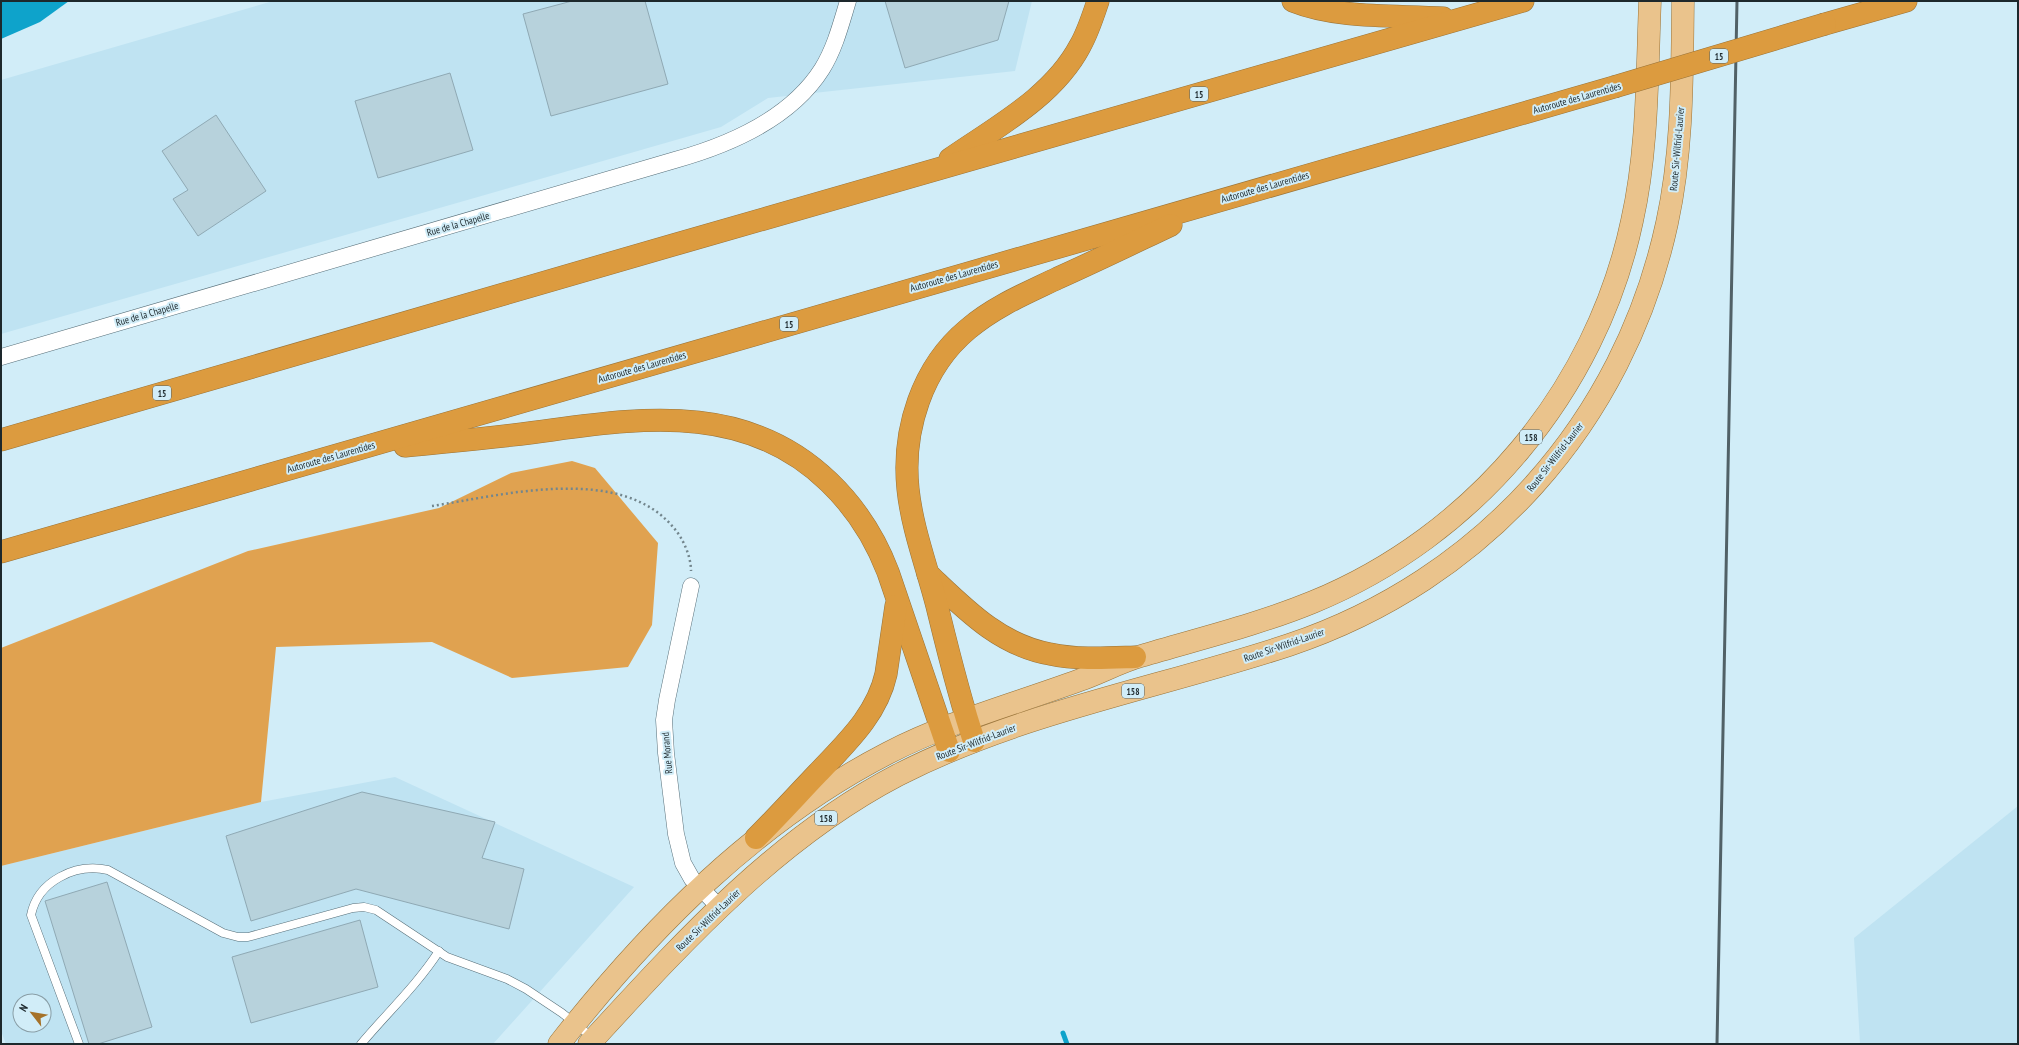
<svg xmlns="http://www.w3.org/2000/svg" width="2019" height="1045" font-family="'PT Sans Narrow',sans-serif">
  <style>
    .built { fill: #bfe3f2; fill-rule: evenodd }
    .forest { fill: #e0a250 }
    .water { fill: #0ea3cb }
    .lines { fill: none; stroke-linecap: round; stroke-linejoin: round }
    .stream { stroke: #0ea3cb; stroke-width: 5 }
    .building { fill: #b7d2dc; stroke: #8fa9b4 }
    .service-casing { stroke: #576f79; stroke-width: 9 }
    .minor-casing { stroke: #576f79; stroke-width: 17 }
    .primary-casing { stroke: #997338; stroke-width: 23 }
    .motorway-casing { stroke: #997338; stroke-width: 23 }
    .path { stroke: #73868d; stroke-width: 2.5; stroke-dasharray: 2 3; stroke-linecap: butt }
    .service { stroke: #fff; stroke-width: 8 }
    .minor { stroke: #fff; stroke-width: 16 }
    .primary { stroke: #eac38c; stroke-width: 22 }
    .motorway { stroke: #dc9b3f; stroke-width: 22 }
    .rail { stroke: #516167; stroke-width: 3 }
    .motorway-bridge-casing { stroke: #997338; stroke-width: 23; stroke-linecap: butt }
    .motorway-bridge { stroke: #dc9b3f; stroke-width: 22 }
    .labels { text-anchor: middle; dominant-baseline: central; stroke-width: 4; stroke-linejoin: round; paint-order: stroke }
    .shield { fill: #d1edf8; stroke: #536369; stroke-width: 1 }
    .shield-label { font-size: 9px; font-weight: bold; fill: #1d282c }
    .street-label { font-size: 10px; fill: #1d282c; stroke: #d1edf8 }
  </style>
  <rect width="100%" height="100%" fill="#d1edf8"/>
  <!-- built -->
  <g class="built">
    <path d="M273 1H1032L1015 71 768 98 721 127 1 334V80Z"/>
    <path d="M395 777 634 887 493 1044H6L1 1031V866L261 802ZM20 1001H44V1025H20Z"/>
    <path d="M2018 806V1044H1860L1854 938Z"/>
  </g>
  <!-- forest -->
  <path class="forest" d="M572 461 595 468 658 543 652 625 628 667 512 678 432 642 276 647 261 802 1 866V648L248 551 439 508 511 473Z"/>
  <!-- water -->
  <path class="water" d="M1 1H69L40 22 1 39Z"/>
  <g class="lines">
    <!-- stream -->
    <path class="stream" d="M1063 1033 1067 1044"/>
  </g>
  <!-- building -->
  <g class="building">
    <path d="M572 1H645L668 84 551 116 523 14Z"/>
    <path d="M885 1H1009L998 40 905 68Z"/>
    <path d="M450 73 473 150 378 178 355 101Z"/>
    <path d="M216 115 266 191 198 236 173 199 188 190 162 151Z"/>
    <path d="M362 792 495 822 482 858 524 869 509 929 356 889 251 921 226 836Z"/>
    <path d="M107 882 152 1027 98 1044H89L45 901Z"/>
    <path d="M360 920 378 987 251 1023 232 957Z"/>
  </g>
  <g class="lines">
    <!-- service casing -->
    <g class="service-casing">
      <g id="service">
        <path d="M79 1044 31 915C38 881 75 863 108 870L223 933 238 937H248L353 908 364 907 376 910 447 957 507 979 526 989 562 1013 593 1038"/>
        <path d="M361 1044C387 1013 417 985 439 951"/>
      </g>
    </g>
    <!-- minor casing -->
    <g class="minor-casing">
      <g id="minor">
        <path d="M1 357 675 160C729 145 791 118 822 69 835 48 841 24 848 1"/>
        <path d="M691 586 667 700 664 720 666 753 676 834 683 863 692 879 720 908"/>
      </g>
    </g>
    <!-- primary casing -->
    <g class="primary-casing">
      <g id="primary">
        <path d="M559 1044C650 928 756 821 888 753 950 721 1015 704 1080 680 1100 673 1120 662 1141 656 1198 639 1257 625 1313 602 1474 536 1596 391 1632 221 1648 150 1647 74 1650 1"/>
        <path d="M589 1044C681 944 775 839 898 775 1021 712 1159 688 1289 645 1483 580 1624 422 1667 223 1683 150 1682 75 1683 1"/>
      </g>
    </g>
    <!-- motorway casing -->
    <g class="motorway-casing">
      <g id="motorway">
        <path d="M1293 1C1338 19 1395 15 1443 18"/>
        <path d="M1825 24 1906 1"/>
        <path d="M950 159C996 127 1053 97 1080 46 1088 32 1093 16 1098 1"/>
        <path d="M1 440 673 245 1523 1"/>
        <path d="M405 446C454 441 504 437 552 430 651 416 751 406 829 482 855 507 875 538 888 572L949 751"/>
        <path d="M1 552 1614 87"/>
        <path d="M928 574C964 608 999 645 1050 654 1078 660 1107 658 1135 657"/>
        <path d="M974 741C959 697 948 651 937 606 927 567 912 528 908 489 902 430 922 367 968 329 995 306 1027 293 1058 278 1096 261 1133 243 1171 225"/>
        <path d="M756 838C777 817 797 795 818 773 846 743 877 715 886 674L896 606"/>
      </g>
    </g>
    <!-- path -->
    <path class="path" d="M432 506C503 495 620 464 673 527 683 538 691 556 691 571"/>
    <!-- service -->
    <use href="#service" class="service"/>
    <!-- minor -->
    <use href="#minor" class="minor"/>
    <!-- primary -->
    <use href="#primary" class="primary"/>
    <!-- motorway -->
    <use href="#motorway" class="motorway"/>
    <!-- rail -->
    <path class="rail" d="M1717 1044 1737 1"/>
    <!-- motorway-bridge casing -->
    <g class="motorway-bridge-casing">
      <path id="motorway-bridge" d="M1614 87 1825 24"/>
    </g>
    <!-- motorway-bridge -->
    <use href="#motorway-bridge" class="motorway-bridge"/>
  </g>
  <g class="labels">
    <!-- shield labels -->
    <g class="shield">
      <rect x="1710" y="49" width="18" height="14" rx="3"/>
      <rect x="1190" y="87" width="18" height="14" rx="3"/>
      <rect x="780" y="317" width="18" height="14" rx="3"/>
      <rect x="153" y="386" width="18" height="14" rx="3"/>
      <rect x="1520" y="430" width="22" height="14" rx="3"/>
      <rect x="1122" y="684" width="22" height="14" rx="3"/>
      <rect x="815" y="811" width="22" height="14" rx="3"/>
    </g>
    <g class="shield-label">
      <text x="1719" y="56">15</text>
      <text x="1199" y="94">15</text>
      <text x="789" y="324">15</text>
      <text x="162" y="393">15</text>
      <text x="1531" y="437">158</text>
      <text x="1133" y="691">158</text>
      <text x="826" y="818">158</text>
    </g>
    <!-- street labels -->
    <g class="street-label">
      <text transform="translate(1577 98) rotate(-16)">Autoroute des Laurentides</text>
      <text transform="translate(1677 149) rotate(-85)">Route Sir-Wilfrid-Laurier</text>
      <text transform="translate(1265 187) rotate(-16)">Autoroute des Laurentides</text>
      <text transform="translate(458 224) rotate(-16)">Rue de la Chapelle</text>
      <text transform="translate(954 276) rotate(-16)">Autoroute des Laurentides</text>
      <text transform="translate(147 314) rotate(-16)">Rue de la Chapelle</text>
      <text transform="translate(642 367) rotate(-16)">Autoroute des Laurentides</text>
      <text transform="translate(331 457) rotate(-16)">Autoroute des Laurentides</text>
      <text transform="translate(1555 457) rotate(-52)">Route Sir-Wilfrid-Laurier</text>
      <text transform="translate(1284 645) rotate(-19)">Route Sir-Wilfrid-Laurier</text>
      <text transform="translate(976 742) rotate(-21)">Route Sir-Wilfrid-Laurier</text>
      <text transform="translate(667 753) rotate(-95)">Rue Morand</text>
      <text transform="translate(708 920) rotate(-44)">Route Sir-Wilfrid-Laurier</text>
    </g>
  </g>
  <!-- border -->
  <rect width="2019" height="1045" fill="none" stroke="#1d282c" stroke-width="4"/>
  <!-- north arrow -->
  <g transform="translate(32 1013) rotate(301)"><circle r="19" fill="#d1edf8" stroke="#899ea6"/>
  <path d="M0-3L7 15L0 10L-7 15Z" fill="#a57229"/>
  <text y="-6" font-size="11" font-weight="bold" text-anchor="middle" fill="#1d282c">N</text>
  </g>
</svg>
